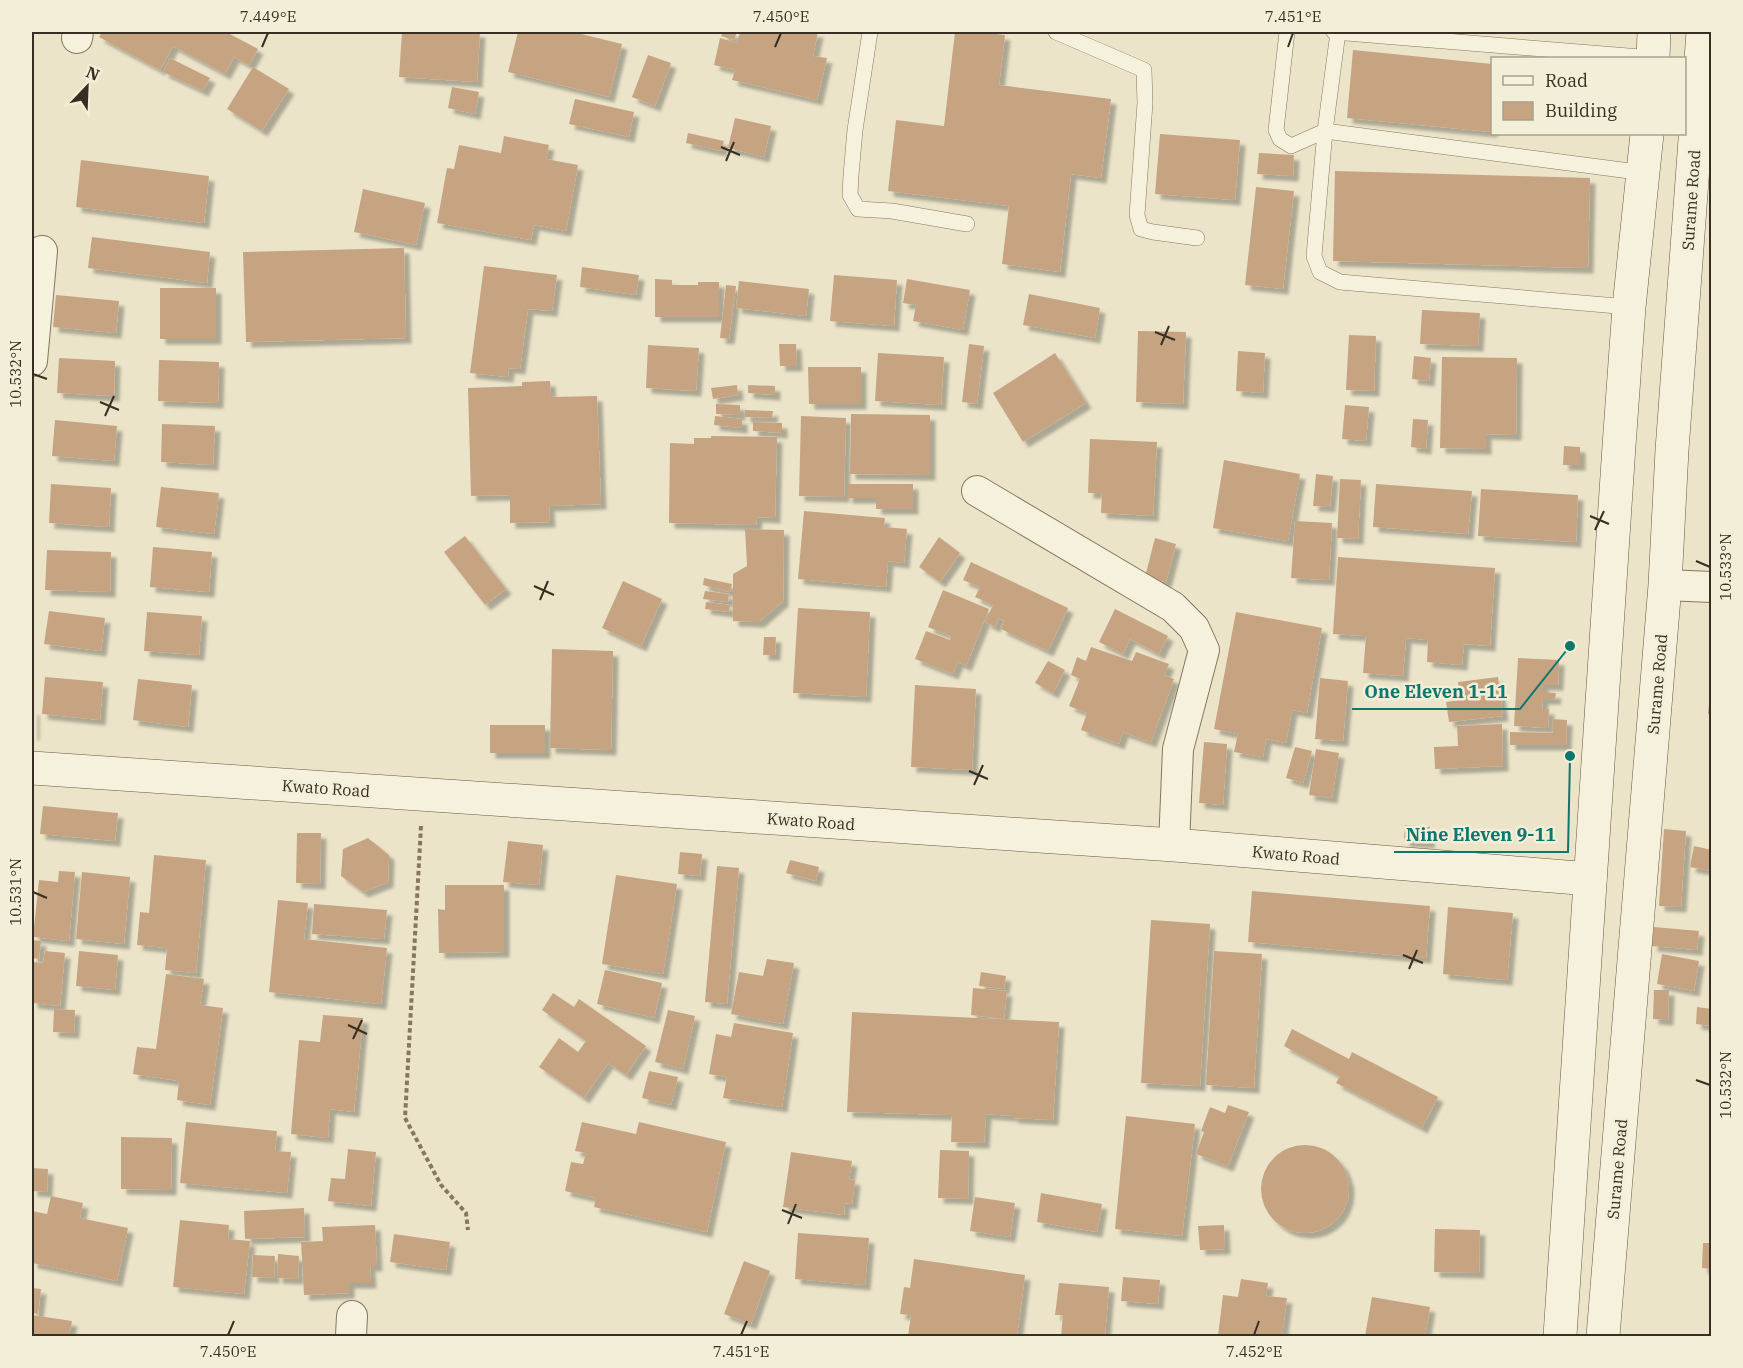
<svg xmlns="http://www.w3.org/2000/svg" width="1743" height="1368" font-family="'IBM Plex Serif',serif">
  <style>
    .building { fill: #c6a482; filter: url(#shadow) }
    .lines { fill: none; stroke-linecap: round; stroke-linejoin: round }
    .lane-casing { stroke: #86775f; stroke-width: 16 }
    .street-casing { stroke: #86775f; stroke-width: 32 }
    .secondary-casing { stroke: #685842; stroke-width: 34 }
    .path { stroke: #86775f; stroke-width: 4; stroke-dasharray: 4.5 3; stroke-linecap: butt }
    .lane { stroke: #f6f1dc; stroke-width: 15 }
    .street { stroke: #f6f1dc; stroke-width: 30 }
    .secondary { stroke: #f6f1dc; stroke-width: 33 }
    .ticks { fill: none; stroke: #382e21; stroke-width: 2 }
    .labels { text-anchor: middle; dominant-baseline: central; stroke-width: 5; stroke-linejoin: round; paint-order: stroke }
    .street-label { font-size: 16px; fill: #382e21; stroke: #f3eed8 }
    .leader { fill: none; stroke: #0f766e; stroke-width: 2 }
    .callout-dot { fill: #0f766e; stroke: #f3eed8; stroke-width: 2 }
    .callout-label { font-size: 18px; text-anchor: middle; font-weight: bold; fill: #0f766e; stroke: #f3eed8; stroke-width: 5; stroke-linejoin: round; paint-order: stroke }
    .neatline { fill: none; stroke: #382e21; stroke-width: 2 }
    .ticks-label { font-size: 15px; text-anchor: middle; fill: #382e21 }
  </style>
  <defs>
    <filter id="shadow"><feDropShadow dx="5.5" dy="5.5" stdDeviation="1.5" flood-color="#0004"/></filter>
  </defs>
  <rect width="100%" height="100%" fill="#ebe4c9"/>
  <!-- building -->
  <g class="building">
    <path d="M102 32H226L258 49 249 65 234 57 225 74 173 46 160 70 99 37Z"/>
    <path d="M402 32H480L477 82 399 77Z"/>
    <path d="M518 32H573L622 44 609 97 508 72Z"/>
    <path d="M723 32H737L734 40 721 36Z"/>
    <path d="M740 32H818L813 56 827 58 817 100 732 80 735 70 714 65 720 38 737 43Z"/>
    <path d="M955 32H979L1005 35 999 85 1111 99 1101 178 1071 174 1060 272 1002 264 1009 206 888 191 896 120 944 126Z"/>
    <path d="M1353 50 1492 64V132L1347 118Z"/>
    <path d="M648 55 671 63 655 106 632 97Z"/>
    <path d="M170 58 210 78 203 91 163 72Z"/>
    <path d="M253 67 289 89 262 131 227 109Z"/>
    <path d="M452 87 479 92 475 114 448 108Z"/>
    <path d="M575 99 634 112 629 137 569 124Z"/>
    <path d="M735 118 771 126 764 157 728 148Z"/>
    <path d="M688 133 724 141 721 151 686 143Z"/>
    <path d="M1160 134 1240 140 1235 200 1155 194Z"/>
    <path d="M504 136 549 145 546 159 578 165 566 231 534 225 531 240 437 223 447 168 454 169 459 145 501 153Z"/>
    <path d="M1259 153 1294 155 1293 176 1257 174Z"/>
    <path d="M81 160 209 176 204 223 76 207Z"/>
    <path d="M1335 171 1590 178 1588 268 1333 261Z"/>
    <path d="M1256 187 1294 191 1283 289 1245 285Z"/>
    <path d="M363 189 425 203 416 245 354 232Z"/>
    <path d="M92 237 210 252 207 283 88 268Z"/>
    <path d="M404 248 406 338 246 342 243 252Z"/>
    <path d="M484 266 557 275 552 311 528 309 520 369 509 368 508 377 470 373Z"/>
    <path d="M582 267 639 275 636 295 580 287Z"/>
    <path d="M834 275 897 280 894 326 830 321Z"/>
    <path d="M655 279 672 280V285H698V282H719V317H655Z"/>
    <path d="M907 279 970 290 963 330 913 321 916 305 903 303Z"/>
    <path d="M739 281 809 289 806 316 736 308Z"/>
    <path d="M726 285 736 286 729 339 720 338Z"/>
    <rect x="160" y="288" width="56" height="51"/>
    <path d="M1029 294 1100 308 1095 338 1023 325Z"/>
    <path d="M56 295 119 301 116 333 53 327Z"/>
    <path d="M1422 310 1480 313 1478 346 1420 344Z"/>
    <path d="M1138 331 1186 332 1183 404 1136 402Z"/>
    <path d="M1349 335 1376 336 1374 391 1346 390Z"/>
    <path d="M779 344H796L797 366H780Z"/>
    <path d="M969 344 984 346 977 404 962 402Z"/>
    <path d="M648 345 699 348 696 391 646 388Z"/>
    <path d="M1238 351 1265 353 1263 393 1236 391Z"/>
    <path d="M878 353 944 357 941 405 875 401Z"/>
    <path d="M1055 353 1086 403 1023 442 993 393Z"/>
    <path d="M1414 356 1431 358 1429 381 1412 379Z"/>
    <path d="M1442 357 1517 358 1516 435 1486 434V449L1440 448Z"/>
    <path d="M59 358 115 361 114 396 57 393Z"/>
    <path d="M159 360 219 362 218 403 158 401Z"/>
    <path d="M808 367H861V404H809Z"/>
    <path d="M550 381 551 397 597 396 601 504 549 506 550 522 510 523V495L471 496 468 388 522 386V382Z"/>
    <path d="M737 385 738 395 713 399 711 388Z"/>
    <path d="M748 385 775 386V395L748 393Z"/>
    <path d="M716 404 740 405V415L716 414Z"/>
    <path d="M1345 405 1369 407 1366 441 1342 439Z"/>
    <path d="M745 410 773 411 772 418 745 417Z"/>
    <path d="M851 414 930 415V475L850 474Z"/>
    <path d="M715 416 742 419V428L714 425Z"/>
    <path d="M801 416 846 418 844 497 799 496Z"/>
    <path d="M1413 419 1428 420 1426 449 1411 447Z"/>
    <path d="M55 420 117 426 114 461 52 456Z"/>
    <path d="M753 422 782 423V433L753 431Z"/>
    <path d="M162 424 215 426 213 465 161 462Z"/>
    <path d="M711 436 777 437 775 518 757 517 756 525 669 523 670 443 694 444V438H711Z"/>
    <path d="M1090 439 1157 442 1153 516 1101 513 1102 493H1088Z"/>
    <path d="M1564 446 1580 447V465H1563Z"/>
    <path d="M1224 460 1300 474 1288 541 1213 528Z"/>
    <path d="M1316 474 1333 476 1330 507 1313 506Z"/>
    <path d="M1340 479 1361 480 1358 539 1337 538Z"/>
    <path d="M51 484 111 488 109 527 49 523Z"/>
    <path d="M847 484H913V509H876V498H847Z"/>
    <path d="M1376 484 1472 491 1468 534 1373 527Z"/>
    <path d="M161 487 219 493 214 534 156 527Z"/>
    <path d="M1481 489 1578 495 1576 542 1478 536Z"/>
    <path d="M804 511 885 518 884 527 907 529 904 563 888 561 886 587 798 579Z"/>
    <path d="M1295 521 1332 523 1329 580 1291 578Z"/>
    <path d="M745 529 784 530 783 601 759 622 733 621V574L747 566Z"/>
    <path d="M465 536 506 589 485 605 444 552Z"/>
    <path d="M939 537 960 553 940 582 919 567Z"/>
    <path d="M1155 538 1176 544 1166 582 1145 577Z"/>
    <path d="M153 547 212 552 209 592 150 587Z"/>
    <path d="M47 550 111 552 110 592 45 590Z"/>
    <path d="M1338 557 1495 568 1490 646 1464 644 1462 665 1427 662 1428 640 1406 638 1403 676 1363 673 1366 636 1333 634Z"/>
    <path d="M971 562 1068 608 1048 651 1001 629 1004 621 999 618 995 627 985 622 993 605 975 597 980 587 963 580Z"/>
    <path d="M704 578 732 584 730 592 703 585Z"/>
    <path d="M623 581 662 599 641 646 602 628Z"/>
    <path d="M943 590 989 609 966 666 958 662 953 674 915 659 926 631 950 640 951 636 928 627Z"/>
    <path d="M705 591 729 594 728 602 703 599Z"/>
    <path d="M706 602 730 605 729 612 705 609Z"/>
    <path d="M798 608 870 612 866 697 793 693Z"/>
    <path d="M1115 609 1168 636 1159 654 1130 639 1123 654 1099 642Z"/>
    <path d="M49 611 105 618 101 651 44 644Z"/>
    <path d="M147 612 202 616 199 655 144 651Z"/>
    <path d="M1236 612 1322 628 1307 713 1292 710 1286 743 1266 739 1263 757 1234 752 1238 734 1214 729Z"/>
    <path d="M764 637H776L775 655H763Z"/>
    <path d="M1091 647 1132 661 1136 652 1169 664 1164 675 1174 679 1151 742 1123 732 1119 744 1081 730 1087 713 1069 706 1080 679 1071 675 1077 657 1086 661Z"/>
    <path d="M552 649 613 651 611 750 550 748Z"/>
    <path d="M1518 658 1559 660 1558 685H1543V692L1556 693 1555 699H1543L1542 709H1549L1548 728 1514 726Z"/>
    <path d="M1048 661 1065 670 1053 693 1035 683Z"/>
    <path d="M45 677 103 682 100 720 42 714Z"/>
    <path d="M1498 677 1503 716 1449 722 1446 702 1460 700 1458 682Z"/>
    <path d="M1320 678 1348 681 1343 741 1315 739Z"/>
    <path d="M138 679 192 685 188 727 133 720Z"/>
    <path d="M915 685 976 689 972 770 911 767Z"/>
    <path d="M1710 693H1712V714H1708Z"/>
    <rect x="32" y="710" width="2" height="25"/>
    <path d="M1553 719 1567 720 1566 745H1510V732L1553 733Z"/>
    <path d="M1502 724 1503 766 1435 769 1434 747 1458 746 1457 726Z"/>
    <rect x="490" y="725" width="55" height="28"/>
    <path d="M1204 742 1227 744 1223 805 1199 803Z"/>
    <path d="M1295 747 1312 751 1303 783 1286 778Z"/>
    <path d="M1316 749 1339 753 1332 798 1309 795Z"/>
    <path d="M43 806 118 813 115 841 40 834Z"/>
    <path d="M1405 825 1430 827 1429 843 1404 841Z"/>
    <path d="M1664 829 1686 831 1681 907 1659 906Z"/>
    <path d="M297 833H321L320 884 296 883Z"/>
    <path d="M368 838 389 855 388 882 363 892 341 876 343 849Z"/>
    <path d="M508 841 543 845 539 885 503 882Z"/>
    <path d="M1694 846 1712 850V871L1690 867Z"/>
    <path d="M680 852 702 854 700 876 678 874Z"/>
    <path d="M154 855 206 860 196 973 165 970 167 948 137 945 140 912 149 913Z"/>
    <path d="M790 860 819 867 816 881 786 873Z"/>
    <path d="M717 866 739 868 727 1004 705 1002Z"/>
    <path d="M59 871 75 872 69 941 33 937 39 880 58 882Z"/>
    <path d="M82 872 130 877 124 944 76 939Z"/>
    <path d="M616 875 677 884 663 974 602 964Z"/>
    <path d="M445 885H504V952L439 953 438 909 445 910Z"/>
    <path d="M1252 891 1430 906 1426 958 1248 942Z"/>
    <path d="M278 900 308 903 304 939 387 948 381 1004 269 992Z"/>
    <path d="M314 904 387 910 384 939 312 934Z"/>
    <path d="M1448 907 1513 913 1507 980 1443 974Z"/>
    <path d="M1151 920 1210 924 1200 1086 1141 1083Z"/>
    <path d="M1654 927 1699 931 1697 950 1652 946Z"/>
    <path d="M32 940 41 941 39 959 32 958Z"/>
    <path d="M45 951 65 953 60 1006 32 1003 33 962 43 963Z"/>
    <path d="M79 951 118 955 115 990 76 986Z"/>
    <path d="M1214 951 1262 954 1254 1088 1206 1085Z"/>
    <path d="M1662 954 1699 961 1694 991 1657 984Z"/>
    <path d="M767 959 794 963 783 1024 731 1014 739 972 763 976Z"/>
    <path d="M605 970 662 983 654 1018 597 1004Z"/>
    <path d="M981 972 1006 976 1004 989 979 986Z"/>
    <path d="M166 974 204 979 200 1005 223 1008 210 1105 177 1100 179 1081 133 1074 137 1047 156 1049Z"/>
    <path d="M973 988 1007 991 1004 1019 971 1015Z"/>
    <path d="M1654 990H1669L1668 1020 1653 1019Z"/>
    <path d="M553 993 574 1007 579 999 646 1046 626 1075 608 1063 584 1098 539 1067 559 1038 578 1052 586 1041 542 1010Z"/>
    <path d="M1697 1007 1712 1009V1026L1696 1024Z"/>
    <path d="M54 1009 75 1010 74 1033 53 1032Z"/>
    <path d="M668 1010 695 1016 683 1069 655 1062Z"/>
    <path d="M852 1012 1059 1022 1053 1120 1013 1118V1116L986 1114 984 1143 951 1142 952 1115 847 1112Z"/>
    <path d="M323 1015 363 1018 354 1112 330 1109 328 1138 291 1134 299 1040 320 1042Z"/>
    <path d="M734 1023 793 1033 782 1107 723 1098 727 1077 709 1074 716 1034 731 1037Z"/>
    <path d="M1292 1029 1349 1059 1352 1052 1438 1097 1422 1128 1336 1083 1340 1076 1284 1046Z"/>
    <path d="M649 1071 678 1077 671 1105 642 1098Z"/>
    <path d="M1228 1105 1249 1112 1228 1166 1196 1154 1204 1132 1201 1131 1210 1107 1225 1113Z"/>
    <path d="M1126 1116 1195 1124 1182 1236 1115 1229Z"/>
    <path d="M186 1122 277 1131 275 1151 291 1152 287 1193 180 1183Z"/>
    <path d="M582 1122 636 1134 639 1122 726 1142 707 1232 594 1207 596 1198 565 1191 571 1162 583 1164 586 1153 575 1151Z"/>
    <path d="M121 1137 172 1138 171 1190 121 1189Z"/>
    <circle cx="1305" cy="1189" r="44"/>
    <path d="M348 1149 376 1152 371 1206 328 1201 331 1178 345 1179Z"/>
    <path d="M940 1150 969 1151 968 1199 938 1198Z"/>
    <path d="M791 1152 852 1161 849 1179 855 1180 852 1204 845 1203 844 1215 783 1207Z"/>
    <path d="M32 1168 48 1169 47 1192 32 1191Z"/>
    <path d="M1041 1193 1102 1204 1097 1232 1037 1222Z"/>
    <path d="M51 1196 83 1203 80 1218 128 1228 117 1281 32 1263V1211L47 1214Z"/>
    <path d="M975 1197 1015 1203 1010 1237 970 1231Z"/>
    <path d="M304 1208 305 1237 245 1239 244 1211Z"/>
    <path d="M180 1220 229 1225 228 1239 250 1241 244 1294 173 1287Z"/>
    <path d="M375 1225 377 1266H370L371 1283H349V1293L304 1295 301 1242 323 1241 322 1227Z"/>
    <path d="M1224 1225 1225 1249 1200 1250 1198 1226Z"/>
    <path d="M1435 1229 1480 1230 1479 1273 1434 1272Z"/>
    <path d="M798 1233 869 1238 865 1285 795 1279Z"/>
    <path d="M394 1234 450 1242 446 1270 390 1262Z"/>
    <path d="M1703 1243H1712V1269L1702 1268Z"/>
    <path d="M278 1254 299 1256 298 1279 277 1278Z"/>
    <path d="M253 1255 275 1256 274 1278 252 1277Z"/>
    <path d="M914 1259 1025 1275 1017 1336H908L911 1315 900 1314 904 1287 910 1288Z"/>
    <path d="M744 1261 770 1271 751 1324 724 1314Z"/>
    <path d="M1123 1277 1160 1280 1158 1304 1121 1301Z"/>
    <path d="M1241 1279 1268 1283 1266 1296 1287 1298 1282 1336H1218L1223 1295 1238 1297Z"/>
    <path d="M1059 1283 1109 1287 1105 1336H1061L1063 1315H1055Z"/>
    <path d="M32 1288 41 1289 38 1314 32 1313Z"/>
    <path d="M1372 1297 1430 1307 1425 1336H1365Z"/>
    <path d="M32 1315 72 1321 69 1336H32Z"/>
  </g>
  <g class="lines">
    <!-- lane casing -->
    <g class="lane-casing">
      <g id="lane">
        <path d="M870 32 855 130 851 175 850 195 858 209 892 211 967 224"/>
        <path d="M1056 32 1144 70 1145 103 1137 215 1141 229 1153 232 1197 238"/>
        <path d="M1287 32 1276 130 1280 139 1291 146 1325 131 1645 173"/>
        <path d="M1334 32 1653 58"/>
        <path d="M1338 32 1325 131 1314 256 1320 272 1340 282 1629 307"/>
      </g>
    </g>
    <!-- street casing -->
    <g class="street-casing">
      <g id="street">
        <path d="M77 38 78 32"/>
        <path d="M32 361 42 251"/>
        <path d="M977 491 1173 607 1194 628 1204 650 1178 749 1174 845"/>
        <path d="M1665 585 1712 587"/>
        <path d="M351 1336 352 1316"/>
      </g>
    </g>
    <!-- secondary casing -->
    <g class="secondary-casing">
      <g id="secondary">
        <path d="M1653 58 1654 32"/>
        <path d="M32 768 1174 845 1590 879"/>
        <path d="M1560 1336 1619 446 1629 307 1647 134"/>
        <path d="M1603 1336 1665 585 1672 450 1703 32"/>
      </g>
    </g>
    <!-- path -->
    <path class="path" d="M421 826 405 1118 441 1185 466 1213 468 1230"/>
    <!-- lane -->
    <use href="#lane" class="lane"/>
    <!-- street -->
    <use href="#street" class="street"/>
    <!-- secondary -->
    <use href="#secondary" class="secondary"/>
  </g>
  <!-- ticks -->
  <path class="ticks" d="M262 47 268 33M775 47 781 33M1288 47 1293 33M721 147 740 155M726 161 734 142M1155 332 1175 340M1161 345 1169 326M33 374 47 379M100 402 119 410M105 416 114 396M1590 516 1609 524M1595 530 1604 511M1696 561 1710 567M534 586 554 595M540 600 548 581M969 771 988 779M974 785 983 765M33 892 47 898M1403 955 1423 963M1409 969 1417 950M348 1025 367 1034M353 1039 362 1020M1696 1080 1710 1085M782 1210 802 1218M788 1224 796 1204M228 1335 234 1321M741 1335 747 1321M1254 1335 1259 1321"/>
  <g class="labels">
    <!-- street labels -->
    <g class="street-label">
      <text transform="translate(1691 200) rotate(-86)">Surame Road</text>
      <text transform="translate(1657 684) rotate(-85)">Surame Road</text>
      <text transform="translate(326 788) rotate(4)">Kwato Road</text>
      <text transform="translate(811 821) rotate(4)">Kwato Road</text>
      <text transform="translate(1296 855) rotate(5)">Kwato Road</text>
      <text transform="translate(1617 1169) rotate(-85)">Surame Road</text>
    </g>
  </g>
  <!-- callouts -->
  <path class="leader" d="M1570 646L1520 709H1352M1570 756L1568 852H1394"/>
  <g class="callout-dot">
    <circle cx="1570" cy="646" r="6"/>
    <circle cx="1570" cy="756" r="6"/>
  </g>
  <g class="callout-label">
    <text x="1436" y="698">One Eleven 1-11</text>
    <text x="1481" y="841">Nine Eleven 9-11</text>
  </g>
  <!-- border -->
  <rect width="1743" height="1368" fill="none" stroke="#f3eed8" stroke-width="66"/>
  <!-- legend -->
  <rect x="1491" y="57" width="195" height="78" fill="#f3eed8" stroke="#a8a18f" stroke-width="1.5"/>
  <rect x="1503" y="76" width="30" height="9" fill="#f6f1dc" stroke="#a8a18f" stroke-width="1.5"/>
  <text x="1545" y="87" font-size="18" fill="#382e21">Road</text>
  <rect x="1503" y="102" width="30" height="18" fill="#c6a482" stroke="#a8a18f" stroke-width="1.5"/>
  <text x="1545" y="117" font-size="18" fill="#382e21">Building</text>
  <!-- north arrow -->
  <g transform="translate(87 87) rotate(23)" stroke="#f3eed8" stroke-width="4.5" paint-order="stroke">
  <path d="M0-4.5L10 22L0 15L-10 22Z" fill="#382e21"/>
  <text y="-9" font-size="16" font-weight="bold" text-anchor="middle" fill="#382e21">N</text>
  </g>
  <rect x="33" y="33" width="1677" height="1302" class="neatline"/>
  <g class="ticks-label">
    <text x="268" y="22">7.449°E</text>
    <text x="781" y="22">7.450°E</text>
    <text x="1293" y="22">7.451°E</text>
    <text transform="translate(16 374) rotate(-90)" y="5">10.532°N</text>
    <text transform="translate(1726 567) rotate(-90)" y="5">10.533°N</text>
    <text transform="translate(16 892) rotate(-90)" y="5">10.531°N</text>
    <text transform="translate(1726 1085) rotate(-90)" y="5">10.532°N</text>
    <text x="228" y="1357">7.450°E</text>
    <text x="741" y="1357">7.451°E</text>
    <text x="1254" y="1357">7.452°E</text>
  </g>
</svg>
